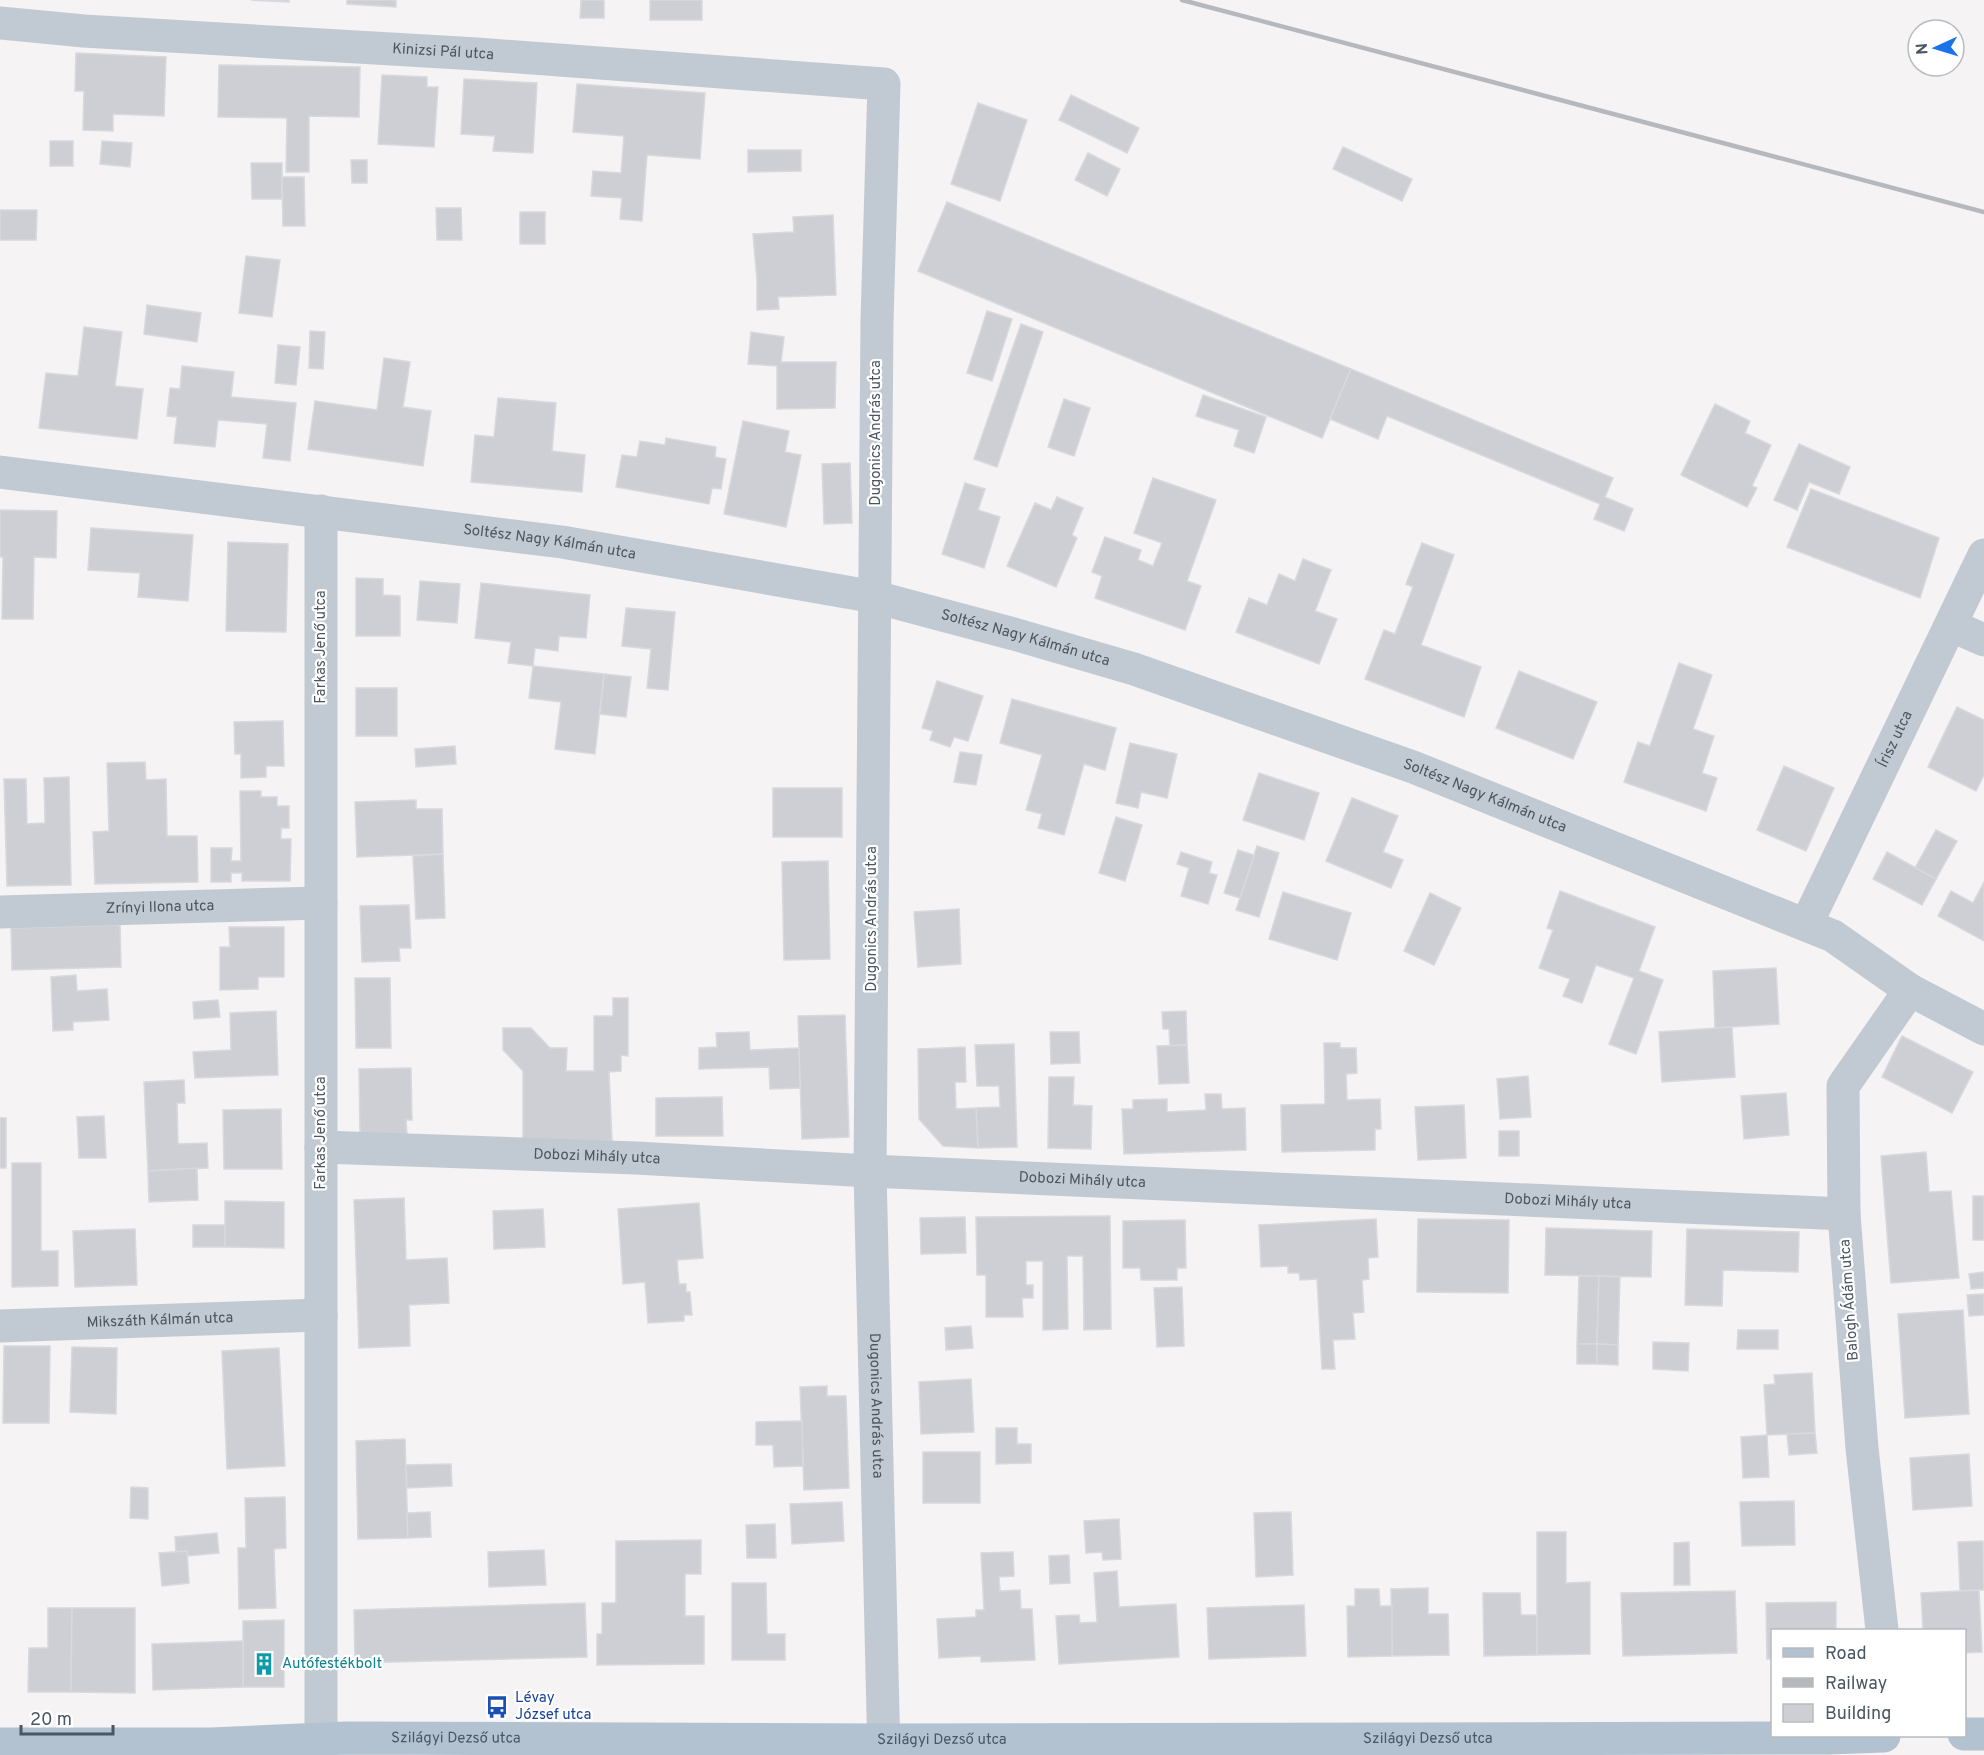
<svg xmlns="http://www.w3.org/2000/svg" width="1984" height="1755" font-family="Overpass,sans-serif">
  <style>
    .building { fill: #cdcfd5; stroke: #d7d9de; stroke-width: 1.5 }
    .lines { fill: none; stroke-linecap: round; stroke-linejoin: round }
    .minor { stroke: #c1cad2; stroke-width: 33 }
    .major { stroke: #b3c2d1; stroke-width: 33 }
    .rail { stroke: #b5b8bd; stroke-width: 4.5 }
    .labels { text-anchor: middle; dominant-baseline: central; stroke-width: 4.5; stroke-linejoin: round; paint-order: stroke }
    .street-label { font-size: 15px; fill: #4a5661; stroke: #fff }
    .culture-label { font-size: 15px; fill: #0d838f; stroke: #fff; text-anchor: start }
    .transit-label { font-size: 15px; fill: #164399; stroke: #fff; text-anchor: start }
  </style>
  <rect width="100%" height="100%" fill="#f5f3f3"/>
  <!-- building -->
  <g class="building">
    <path d="M251 0H289V2Z"/>
    <path d="M347 0H396V7L347 4Z"/>
    <path d="M581 0H604V18H580Z"/>
    <rect x="650" y="0" width="52" height="20"/>
    <path d="M76 53 166 57 164 116 113 114V131L83 130 84 91H75Z"/>
    <path d="M219 65 360 67 359 117 309 116V172H286L287 118 218 117Z"/>
    <path d="M382 75 427 77V87H438L434 147 378 144Z"/>
    <path d="M464 79 537 83 533 153 493 151 495 136 461 134Z"/>
    <path d="M577 84 705 93 700 159 647 155 642 221 620 219 622 198 591 196 593 171 621 173 624 136 573 132Z"/>
    <path d="M1071 95 1139 128 1127 153 1059 120Z"/>
    <path d="M978 103 1027 120 1000 201 951 184Z"/>
    <rect x="50" y="141" width="23" height="25"/>
    <path d="M102 141 132 143 130 167 100 164Z"/>
    <path d="M1343 147 1412 179 1402 201 1333 169Z"/>
    <path d="M748 150H801V171L748 172Z"/>
    <path d="M1088 153 1120 169 1107 196 1075 180Z"/>
    <path d="M351 160H367V183H352Z"/>
    <path d="M251 163H282V199H252Z"/>
    <path d="M282 177H304L305 226H283Z"/>
    <path d="M947 202 1351 369 1322 438 918 271Z"/>
    <path d="M436 208H461L462 240H437Z"/>
    <path d="M0 210H37L36 240H0Z"/>
    <rect x="520" y="212" width="25" height="32"/>
    <path d="M833 215 836 295 778 297 779 309 757 310V281L753 234 794 232 793 217Z"/>
    <path d="M246 256 280 260 272 317 239 313Z"/>
    <path d="M147 305 201 313 197 342 144 334Z"/>
    <path d="M987 311 1012 319 992 381 967 373Z"/>
    <path d="M1021 324 1043 332 997 467 974 459Z"/>
    <path d="M84 327 122 332 115 386 143 389 137 439 39 428 46 373 78 376Z"/>
    <path d="M310 331 325 332 323 369 309 368Z"/>
    <path d="M751 332 784 337 781 362H836L835 408 777 409V366L748 364Z"/>
    <path d="M278 345 300 347 296 385 275 383Z"/>
    <path d="M384 358 410 362 403 407 431 411 423 466 308 449 315 401 377 410Z"/>
    <path d="M182 366 234 372 231 397 296 403 290 461 263 458 267 424 218 420 215 447 174 443 177 417 167 416 170 388 180 389Z"/>
    <path d="M1351 369 1613 478 1605 497 1633 509 1624 531 1594 519 1600 504 1387 416 1378 439 1330 419Z"/>
    <path d="M1203 395 1266 417 1254 453 1234 446 1239 430 1196 416Z"/>
    <path d="M498 398 556 403 552 451 585 455 582 492 471 482 475 435 494 437Z"/>
    <path d="M1064 399 1090 408 1074 456 1048 447Z"/>
    <path d="M1715 404 1750 421 1745 433 1771 445 1752 486 1757 488 1747 507 1681 475Z"/>
    <path d="M743 421 789 431 785 452 801 455 786 527 724 514Z"/>
    <path d="M666 438 716 447 715 457 726 459 721 489 712 488 709 504 616 487 622 455 637 457 640 441 665 445Z"/>
    <path d="M1799 444 1850 467 1839 494 1809 482 1797 510 1774 500Z"/>
    <path d="M850 463 852 523 824 524 822 464Z"/>
    <path d="M1153 478 1216 500 1187 581 1201 586 1185 630 1095 598 1102 576 1092 572 1105 537 1141 550 1138 560 1153 566 1162 543 1134 533Z"/>
    <path d="M965 483 985 489 978 510 1000 517 984 568 942 554Z"/>
    <path d="M1811 489 1939 538 1920 598 1787 547Z"/>
    <path d="M1057 497 1083 508 1072 535 1077 538 1056 587 1007 566 1035 503 1051 510Z"/>
    <path d="M0 510 57 511 56 558 34 557 33 619H2L3 557H0Z"/>
    <path d="M91 528 193 535 188 601 138 597 140 573 88 570Z"/>
    <path d="M228 542 288 544 286 632 226 631Z"/>
    <path d="M1422 543 1454 555 1421 645 1481 667 1464 717 1365 679 1384 630 1395 634 1413 587 1406 584Z"/>
    <path d="M1303 559 1331 570 1315 611 1337 619 1319 664 1236 632 1249 598 1267 605 1279 574 1295 581Z"/>
    <path d="M356 578 383 579V595L400 596V636H356Z"/>
    <path d="M420 581 460 584 457 623 417 620Z"/>
    <path d="M481 583 590 595 586 638 559 636 558 651 535 648 533 666 508 663 511 642 475 638Z"/>
    <path d="M626 608 675 612 668 690 647 688 651 649 622 646Z"/>
    <path d="M1679 663 1712 675 1693 729 1714 736 1702 773 1717 778 1706 811 1624 782 1638 742 1650 746Z"/>
    <path d="M533 666 604 674 595 754 555 749 561 702 529 698Z"/>
    <path d="M1519 671 1597 702 1573 759 1496 728Z"/>
    <path d="M604 674 631 677 626 717 600 714Z"/>
    <path d="M937 681 983 696 968 741 954 737 950 747 930 740 933 731 922 728Z"/>
    <rect x="356" y="688" width="41" height="48"/>
    <path d="M1012 699 1116 728 1105 770 1084 764 1064 835 1038 828 1042 814 1026 810 1042 755 1000 743Z"/>
    <path d="M1957 707 1984 720V775L1976 791 1928 767Z"/>
    <path d="M283 721 284 766H266V777L241 778V754H235L234 722Z"/>
    <path d="M1130 743 1177 754 1167 798 1141 792 1138 808 1116 803Z"/>
    <path d="M455 746 456 764 416 767 415 749Z"/>
    <path d="M960 752 982 755 976 785 954 782Z"/>
    <path d="M145 762 146 780 166 779 167 836H197L198 882 95 884 93 832 109 831 107 763Z"/>
    <path d="M1784 766 1834 788 1806 851 1757 830Z"/>
    <path d="M1259 773 1319 793 1304 840 1243 820Z"/>
    <path d="M69 777 71 885 7 886 4 779H26L27 824 45 823 44 778Z"/>
    <rect x="773" y="788" width="69" height="49"/>
    <path d="M240 791H261V797H277V806H289V828H281V839H291L290 881H242V873H231V882H211V848H232L231 861H241Z"/>
    <path d="M1352 798 1398 816 1383 852 1403 860 1391 888 1326 861Z"/>
    <path d="M416 800V809H442L443 854 357 857 355 802Z"/>
    <path d="M1116 817 1142 825 1125 881 1099 873Z"/>
    <path d="M1936 830 1957 841 1936 879 1915 868Z"/>
    <path d="M1257 846 1279 853 1259 917 1236 910Z"/>
    <path d="M1238 850 1254 855 1240 898 1224 893Z"/>
    <path d="M1181 852 1212 862 1209 873 1217 875 1208 904 1181 896 1189 868 1177 864Z"/>
    <path d="M1887 852 1936 879 1922 905 1873 879Z"/>
    <path d="M443 854 445 918 416 919 413 856Z"/>
    <path d="M828 861 830 959 784 960 782 862Z"/>
    <path d="M1984 882V941L1938 916 1951 891 1973 903Z"/>
    <path d="M1560 891 1655 927 1639 971 1663 980 1636 1054 1609 1044 1634 978 1596 965 1582 1003 1563 996 1570 979 1539 968 1553 930 1547 928Z"/>
    <path d="M1283 892 1351 913 1337 960 1269 939Z"/>
    <path d="M1430 893 1461 908 1434 965 1404 951Z"/>
    <path d="M409 905 411 948H399L400 961 362 962 360 906Z"/>
    <path d="M959 909 961 964 918 967 914 912Z"/>
    <path d="M120 925 121 967 12 970 11 928Z"/>
    <path d="M229 927H284V977H258V989L220 990V947H230Z"/>
    <path d="M1776 968 1779 1024 1715 1028 1713 971Z"/>
    <path d="M76 975 77 991 107 989 109 1020 73 1022V1030L53 1031 51 977Z"/>
    <path d="M355 978H390L391 1048H356Z"/>
    <path d="M613 998H628V1056L621 1055V1071L609 1072 612 1141 523 1142V1071L503 1050V1028H531L550 1048H567L566 1071H594V1016H613Z"/>
    <path d="M218 1000 220 1017 194 1019 193 1002Z"/>
    <path d="M276 1011 278 1075 195 1078 193 1052 231 1050 230 1013Z"/>
    <path d="M1186 1011 1187 1045 1170 1046 1169 1029H1163L1162 1012Z"/>
    <path d="M845 1015 849 1137 802 1139 798 1016Z"/>
    <path d="M1732 1027 1735 1077 1662 1082 1659 1032Z"/>
    <path d="M749 1032 750 1050 799 1048 800 1088 770 1089 769 1067 699 1069V1048L717 1047 716 1033Z"/>
    <path d="M1050 1032H1079L1080 1063 1051 1064Z"/>
    <path d="M1902 1036 1973 1072 1952 1113 1882 1077Z"/>
    <path d="M1324 1043H1340V1048H1356L1357 1073 1346 1074 1347 1100 1380 1099 1381 1129H1375V1150L1282 1152 1281 1105 1325 1104Z"/>
    <path d="M1014 1044 1017 1147 978 1148 976 1108 1000 1107 999 1086H977L975 1045Z"/>
    <path d="M1187 1045 1189 1083 1159 1084 1157 1046Z"/>
    <path d="M965 1047 966 1082H955L956 1109 976 1108 978 1148 943 1146 919 1119 918 1049Z"/>
    <path d="M411 1068 412 1120H406L407 1135 360 1137 359 1069Z"/>
    <path d="M1528 1076 1531 1117 1500 1119 1497 1079Z"/>
    <path d="M1049 1077H1074L1073 1105 1092 1106 1091 1149 1048 1148Z"/>
    <path d="M184 1080 185 1103H177L178 1144 207 1143 208 1168 148 1171 144 1082Z"/>
    <path d="M1786 1093 1789 1135 1744 1139 1741 1096Z"/>
    <path d="M1205 1094H1221L1222 1109 1245 1108 1246 1150 1124 1154 1122 1109H1133V1100L1167 1099V1112L1206 1110Z"/>
    <path d="M722 1097 723 1136H656V1098Z"/>
    <path d="M1464 1105 1466 1158 1418 1160 1415 1107Z"/>
    <path d="M281 1109 282 1169H224L223 1110Z"/>
    <path d="M104 1116 106 1158H79L77 1117Z"/>
    <rect x="0" y="1118" width="6" height="50"/>
    <rect x="1499" y="1131" width="20" height="25"/>
    <path d="M1926 1152 1929 1192 1951 1191 1959 1278 1891 1283 1881 1156Z"/>
    <path d="M12 1163H41V1251H58V1286L12 1287Z"/>
    <path d="M197 1168 198 1200 149 1202 148 1171Z"/>
    <rect x="1973" y="1196" width="11" height="44"/>
    <path d="M404 1198 406 1260 447 1258 449 1303 409 1305 410 1346 359 1348 354 1200Z"/>
    <path d="M225 1201 284 1202V1248L225 1247Z"/>
    <path d="M699 1203 703 1258 677 1260 679 1284H686V1292H690L692 1315H684V1321L648 1323 645 1282 623 1284 618 1209Z"/>
    <path d="M543 1209 545 1247 494 1249 493 1211Z"/>
    <path d="M1110 1216 1111 1329 1084 1330 1083 1256H1067L1068 1329 1043 1330V1261H1026V1285H1033V1298H1022L1023 1317H986V1275H977L976 1217Z"/>
    <path d="M965 1217 966 1253 921 1254 920 1218Z"/>
    <path d="M1376 1219 1378 1257 1368 1258 1369 1279 1362 1280 1364 1312 1353 1313 1355 1339 1333 1340 1335 1369H1322L1317 1279 1300 1280 1299 1273H1288V1266L1261 1267 1259 1225Z"/>
    <path d="M1418 1219 1509 1220 1508 1293 1417 1292Z"/>
    <path d="M1185 1220 1186 1268H1177V1280H1141L1140 1268H1123V1221Z"/>
    <rect x="193" y="1225" width="32" height="22"/>
    <path d="M1546 1228 1652 1231 1651 1277 1545 1275Z"/>
    <path d="M135 1229 137 1285 75 1287 73 1231Z"/>
    <path d="M1687 1229 1799 1232 1798 1272 1723 1270 1722 1306 1685 1305Z"/>
    <path d="M1984 1272V1288L1971 1289 1969 1274Z"/>
    <path d="M1579 1276H1599L1597 1344H1577Z"/>
    <path d="M1599 1276 1620 1277 1618 1345 1597 1344Z"/>
    <path d="M1182 1287 1184 1346 1157 1347 1154 1288Z"/>
    <path d="M1984 1294V1315L1969 1316 1967 1295Z"/>
    <path d="M1963 1310 1969 1414 1905 1418 1898 1314Z"/>
    <path d="M971 1326 973 1348 946 1350 945 1328Z"/>
    <path d="M1738 1330H1778V1349H1737Z"/>
    <path d="M1653 1342 1689 1343 1688 1371 1653 1369Z"/>
    <rect x="1577" y="1344" width="20" height="20"/>
    <path d="M1597 1344 1618 1345V1365L1597 1364Z"/>
    <path d="M4 1346H50L49 1423H3Z"/>
    <path d="M72 1347 117 1348 116 1414 70 1412Z"/>
    <path d="M279 1348 285 1466 227 1469 222 1351Z"/>
    <path d="M1812 1373 1815 1433 1767 1435 1764 1385 1775 1384 1774 1375Z"/>
    <path d="M971 1379 974 1432 921 1434 919 1382Z"/>
    <path d="M827 1386V1396H846L849 1488 804 1490 800 1387Z"/>
    <path d="M802 1421 803 1466 774 1467 773 1445H756V1422Z"/>
    <path d="M996 1428H1017V1444H1031V1463L996 1464Z"/>
    <path d="M1815 1433 1817 1453 1789 1455 1787 1434Z"/>
    <path d="M1767 1435 1769 1477 1743 1478 1741 1437Z"/>
    <path d="M405 1439 408 1538 358 1539 356 1441Z"/>
    <rect x="923" y="1452" width="57" height="51"/>
    <path d="M1969 1454 1972 1506 1913 1510 1910 1458Z"/>
    <path d="M451 1464 452 1486 407 1488 406 1465Z"/>
    <path d="M131 1487 148 1488V1519L130 1518Z"/>
    <path d="M285 1497 286 1548 274 1549 276 1608 239 1609 238 1548H246L245 1498Z"/>
    <path d="M1794 1501 1795 1545 1742 1546 1740 1502Z"/>
    <path d="M842 1502 844 1541 792 1544 790 1504Z"/>
    <path d="M430 1512 431 1537 408 1538 407 1513Z"/>
    <path d="M1291 1512 1293 1575 1256 1577 1254 1513Z"/>
    <path d="M1119 1519 1121 1559 1103 1560 1102 1552 1086 1553 1084 1521Z"/>
    <path d="M775 1524 776 1558H747L746 1525Z"/>
    <path d="M1537 1532H1566V1583L1590 1582V1654L1537 1655Z"/>
    <path d="M217 1533 219 1553 187 1556V1551L176 1552 175 1537Z"/>
    <path d="M701 1540V1574H685V1616H704V1664L597 1665V1634H602V1603H616V1541Z"/>
    <path d="M1983 1541 1984 1590 1960 1591 1958 1542Z"/>
    <path d="M1689 1542 1690 1585H1674V1543Z"/>
    <path d="M544 1550 546 1585 489 1587 488 1552Z"/>
    <path d="M187 1551 189 1583 162 1586 159 1553Z"/>
    <path d="M1013 1552 1014 1576 999 1577 1000 1591 1020 1590 1021 1609H1032L1035 1660 981 1662V1656L939 1658 937 1619 976 1617V1610H984L981 1553Z"/>
    <path d="M1069 1555 1070 1583 1050 1584 1049 1556Z"/>
    <path d="M1117 1571 1119 1607 1176 1604 1179 1657 1059 1664 1056 1616 1079 1615 1080 1623 1097 1622 1094 1573Z"/>
    <path d="M732 1583H766L767 1634H785V1660H732Z"/>
    <path d="M1428 1588V1614H1448L1449 1655 1392 1656 1391 1589Z"/>
    <path d="M1355 1589H1379L1380 1606H1392V1656L1348 1657 1347 1606H1355Z"/>
    <path d="M1979 1590 1982 1652 1964 1653V1630H1923L1921 1593Z"/>
    <path d="M1735 1591 1737 1653 1623 1656 1621 1593Z"/>
    <path d="M1483 1593H1520L1521 1615H1537V1655L1484 1656Z"/>
    <path d="M1836 1602V1630H1772V1659H1767L1766 1603Z"/>
    <path d="M585 1603 587 1657 355 1663 354 1610Z"/>
    <path d="M1304 1605 1306 1656 1209 1659 1207 1608Z"/>
    <path d="M48 1608H72L71 1692H28L29 1648H48Z"/>
    <path d="M72 1608H135V1693L71 1692Z"/>
    <path d="M284 1620V1687H243V1621Z"/>
    <path d="M243 1641V1687L153 1690 152 1644Z"/>
  </g>
  <g class="lines">
    <!-- minor -->
    <g class="minor">
      <path id="s1" d="M0 23 84 31 477 54 884 84 877 321 870 1171 884 1755"/>
      <path id="s2" d="M0 472 562 542 875 597 1014 634 1134 669 1413 767 1833 936 1910 990 1984 1029"/>
      <path d="M1952 626 1984 640"/>
      <path id="s3" d="M0 912 321 903"/>
      <path id="s4" d="M1806 925 1984 555"/>
      <path id="s5" d="M321 1147 636 1158 870 1171 1844 1214"/>
      <path id="s6" d="M0 1326 321 1315"/>
      <path d="M1882 1630 1862 1448 1844 1214 1843 1086 1910 990"/>
      <path d="M321 1755V511"/>
    </g>
    <!-- major -->
    <g class="major">
      <path d="M1964 1734H1984"/>
      <path id="s7" d="M0 1744H211L346 1738 884 1740 1828 1738 1884 1736"/>
    </g>
    <!-- rail -->
    <path class="rail" d="M1182 0 1984 212"/>
  </g>
  <!-- icons -->
  <defs>
    <g id="building-bare" transform="scale(1.8)"><path d="M-4-6H4V6H1V3H-1V6H-4ZM-2.5-4.3h1.7v1.8h-1.7ZM.8-4.3h1.7v1.8H.8ZM-2.5-1h1.7V.8h-1.7ZM.8-1h1.7V.8H.8Z" fill="#0f9aa8" stroke="#fff" stroke-width="2.5" paint-order="stroke"/></g>
    <g id="bus-bare" transform="scale(1.8)"><path d="M-5-6H5V4H4V6H2V4H-2V6H-4V4H-5ZM-3.5-4V0h7V-4ZM-3.5 1.2v1.5H-2V1.2ZM2 1.2v1.5H3.5V1.2Z" fill="#1a4fb4" stroke="#fff" stroke-width="2.5" paint-order="stroke"/></g>
  </defs>
  <g fill-rule="evenodd">
    <use href="#building-bare" x="264" y="1664"/>
    <use href="#bus-bare" x="497" y="1707"/>
  </g>
  <g class="labels">
    <!-- street labels -->
    <g class="street-label">
      <text stroke="none"><textPath href="#s1" startOffset="444">Kinizsi Pál utca</textPath></text>
      <text transform="translate(876 433) rotate(-90)">Dugonics András utca</text>
      <text stroke="none"><textPath href="#s2" startOffset="554">Soltész Nagy Kálmán utca</textPath></text>
      <text stroke="none"><textPath href="#s2" startOffset="1040">Soltész Nagy Kálmán utca</textPath></text>
      <text transform="translate(321 647) rotate(-90)">Farkas Jenő utca</text>
      <text stroke="none"><textPath href="#s4" startOffset="206">Írisz utca</textPath></text>
      <text stroke="none"><textPath href="#s2" startOffset="1526">Soltész Nagy Kálmán utca</textPath></text>
      <text stroke="none"><textPath href="#s3" startOffset="160">Zrínyi Ilona utca</textPath></text>
      <text transform="translate(872 919) rotate(-90)">Dugonics András utca</text>
      <text transform="translate(321 1133) rotate(-90)">Farkas Jenő utca</text>
      <text stroke="none"><textPath href="#s5" startOffset="276">Dobozi Mihály utca</textPath></text>
      <text stroke="none"><textPath href="#s5" startOffset="762">Dobozi Mihály utca</textPath></text>
      <text stroke="none"><textPath href="#s5" startOffset="1248">Dobozi Mihály utca</textPath></text>
      <text transform="translate(1850 1300) rotate(-94)">Balogh Ádám utca</text>
      <text stroke="none"><textPath href="#s6" startOffset="160">Mikszáth Kálmán utca</textPath></text>
      <text stroke="none"><textPath href="#s1" startOffset="2208">Dugonics András utca</textPath></text>
      <text stroke="none"><textPath href="#s7" startOffset="456">Szilágyi Dezső utca</textPath></text>
      <text stroke="none"><textPath href="#s7" startOffset="1428">Szilágyi Dezső utca</textPath></text>
      <text stroke="none"><textPath href="#s7" startOffset="942">Szilágyi Dezső utca</textPath></text>
    </g>
    <!-- culture labels -->
    <g class="culture-label">
      <text x="282" y="1664">Autófestékbolt</text>
    </g>
    <!-- transit labels -->
    <g class="transit-label">
      <text x="515" y="1698">Lévay<tspan x="515" dy="17">József utca</tspan></text>
    </g>
  </g>
  <!-- legend -->
  <rect x="1771" y="1629" width="195" height="108" fill="#ffffff" stroke="#b7bbc0" stroke-width="1.5"/>
  <rect x="1783" y="1648" width="30" height="9" fill="#b3c2d1" stroke="#b7bbc0" stroke-width="1.5"/>
  <text x="1825" y="1659" font-size="18" fill="#4a5661">Road</text>
  <rect x="1783" y="1678" width="30" height="9" fill="#b5b8bd" stroke="#b7bbc0" stroke-width="1.5"/>
  <text x="1825" y="1689" font-size="18" fill="#4a5661">Railway</text>
  <rect x="1783" y="1704" width="30" height="18" fill="#cdcfd5" stroke="#b7bbc0" stroke-width="1.5"/>
  <text x="1825" y="1719" font-size="18" fill="#4a5661">Building</text>
  <!-- north arrow -->
  <g transform="translate(1936 48) rotate(266)"><circle r="28" fill="#ffffff" stroke="#b7bbc0" stroke-width="1.5"/>
  <path d="M0-4.5L10 22L0 15L-10 22Z" fill="#1a73e8"/>
  <text y="-9" font-size="16" font-weight="bold" text-anchor="middle" fill="#4a5661">N</text>
  </g>
  <!-- scale -->
  <path d="M21 1725v9h92v-9" fill="none" stroke="#4a5661" stroke-width="3"/>
  <text x="30" y="1725" font-size="18" fill="#4a5661" stroke="#ffffff" stroke-width="4.5" paint-order="stroke">20 m</text>
</svg>
